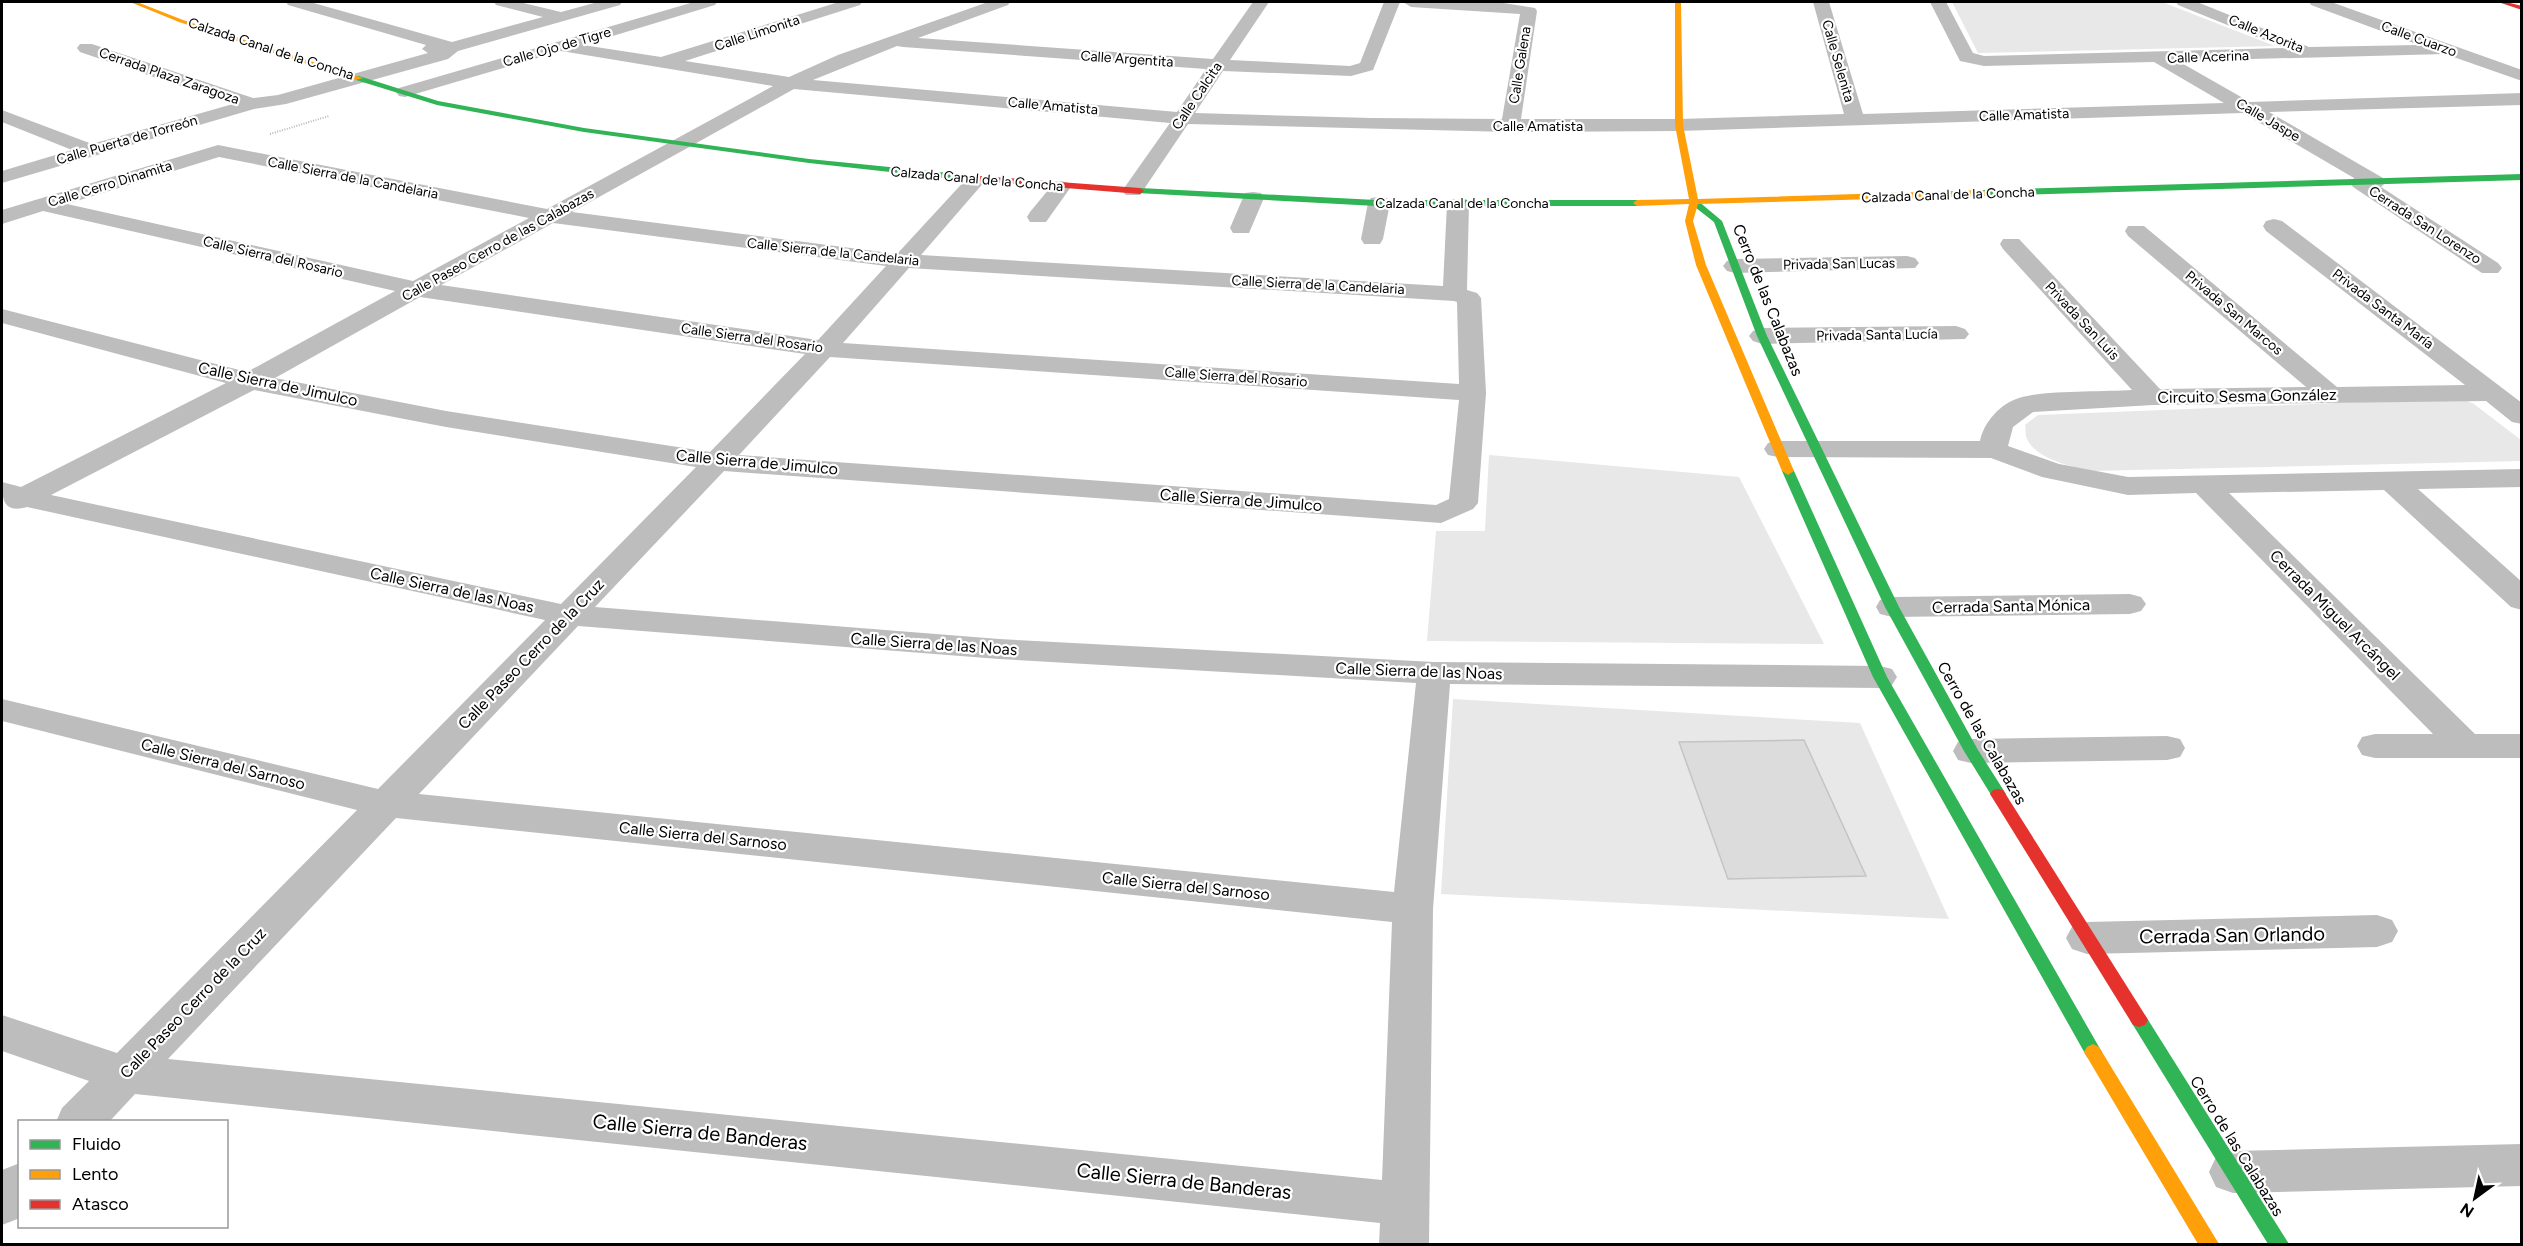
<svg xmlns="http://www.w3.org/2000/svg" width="2523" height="1246" font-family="Figtree,sans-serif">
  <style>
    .green { fill: #e8e8e8 }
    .building { fill: #dcdcdc; stroke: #c4c4c4; stroke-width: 1.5 }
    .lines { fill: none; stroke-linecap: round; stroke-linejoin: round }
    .path { stroke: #b8b8b8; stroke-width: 2; stroke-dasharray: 1 1.5; stroke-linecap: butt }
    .street { fill: #bdbdbd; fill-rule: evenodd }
    .fast { fill: #30b455; fill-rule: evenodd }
    .slow { fill: #ff9f0a; fill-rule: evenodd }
    .jam { fill: #e5322d; fill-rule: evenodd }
    .labels { text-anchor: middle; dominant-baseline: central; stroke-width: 4.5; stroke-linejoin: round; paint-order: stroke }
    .far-street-label { font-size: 14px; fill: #000; stroke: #fff }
    .street-label { font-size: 16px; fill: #000; stroke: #fff }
    .near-street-label { font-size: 20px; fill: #000; stroke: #fff }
  </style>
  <rect width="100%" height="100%" fill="#fff"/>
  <!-- green -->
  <g class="green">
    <path d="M1952 2H2162L2275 46 1978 53Z"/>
    <path d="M2461 398 2474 404 2521 440V461L2089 471C2071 466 2036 459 2027 439 2025 436 2026 429 2025 425L2038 415Z"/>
    <path d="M1489 455 1739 477 1824 644 1427 641 1436 531H1485Z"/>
    <path d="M1453 699 1860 723 1949 919 1441 894Z"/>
  </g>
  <!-- building -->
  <path class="building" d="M1804 740 1866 876 1728 879 1679 742Z"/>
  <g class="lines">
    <!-- path -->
    <path class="path" d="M270 134 329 116"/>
    <!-- street -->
    <g class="street">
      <path d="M286 2H310L452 42 543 17 496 5 494 2H519L561 12 598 2H622L620 5 458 51 448 59 286 104 254 109 2 183V171L72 150 2 122V110L92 144 233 104 80 52 77 48 80 44H92L253 98 278 95 428 53 422 49 426 45 288 5Z"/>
      <path d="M694 2H717L715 5 583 45 661 57 839 2H862L860 5 685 61 789 77 838 55 988 2H1010L1008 5 918 38 1213 59 1253 2H1269L1230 60 1350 66 1360 63 1384 2H1400L1373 70 1351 76 1223 71 1195 113 1371 118 1502 119 1520 14 1411 7 1403 2H1497L1535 8 1537 11 1521 119H1679L1844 114 1813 2H1829L1863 114 2224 103 2154 62 1984 66 1960 61 1930 2H1946L1973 53 1984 56 2284 48 2178 5 2176 2H2197L2309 47 2419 45 2311 5 2309 2H2331L2522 70V81L2445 54 2178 61 2250 102 2522 93V105L2269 112 2383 178 2386 182 2381 187 2498 263 2502 268 2498 273H2482L2353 187 2350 183 2354 178 2243 113 1679 131 1510 132 1188 124 1140 195H1126L1122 191 1170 123 794 89 572 212 897 254 969 176H983L986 180 921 255 1443 286 1447 204 1450 199H1466L1469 204 1467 290 1477 293 1481 298 1486 393 1478 503 1473 509 1441 523 724 471 595 607 999 639 1434 662 1880 666 1892 669 1897 677 1892 685 1880 688 1450 684 1433 909 1429 1244H1379L1380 1223 135 1094 109 1122H56L62 1108 89 1081 2 1051V1015L117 1053 357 810 2 721V699L378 789 545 620 27 507C5 513 2 502 2 482L21 487 226 383 2 323V309L247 372 395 291 43 211 2 224V210L218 145 547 209 773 86 561 51 405 97 399 96 396 92 399 88ZM897 46 903 47 1206 69 1177 112 813 80ZM219 157 529 218 413 281 67 204ZM553 223 886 266 818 340 441 285ZM909 268 1454 301 1457 302 1459 384 843 343ZM420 297 805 354 710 452 446 411 275 378ZM830 357 1459 400 1449 499 1436 505 739 455ZM254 390 446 427 696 467 561 604 51 495ZM578 626 999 659 1416 683 1394 892 419 794ZM396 818 1392 922 1382 1180 168 1059Z"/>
      <path d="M1061 181 1068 183 1071 187 1068 191 1046 222H1030L1027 217 1030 212 1054 183Z"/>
      <path d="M1253 192 1261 193 1264 198 1249 233H1233L1230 228 1245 193Z"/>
      <path d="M1379 197 1387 198 1390 203 1383 239 1380 244H1364L1361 239 1368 203 1371 198Z"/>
      <path d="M2274 219 2282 221 2522 403V424L2512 422 2486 401 2153 405 2033 412 2013 427 2008 446 2059 464 2128 477 2522 469V487L2418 489 2522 582V610L2511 607 2384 490 2229 493 2475 734H2522V758H2375L2362 755 2357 746 2362 737 2375 734H2433L2196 493 2128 495 2042 477 1991 458 1778 457 1768 455 1764 449 1768 443 1778 441H1980C1984 422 2000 404 2019 398 2044 390 2104 392 2132 390L2003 249 2000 244 2003 239H2019L2160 389 2306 387 2128 236 2125 231 2128 226H2144L2337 387 2465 385 2266 231 2263 226 2266 221Z"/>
      <path d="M1907 256 1915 258 1919 263 1915 268 1735 273 1727 271 1723 266 1727 261 1735 259Z"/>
      <path d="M1956 326 1965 329 1969 334 1965 339 1762 344 1753 341 1749 336 1753 331 1762 328Z"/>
      <path d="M2130 594 2141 597 2146 604 2141 611 2130 614 1892 617 1880 614 1876 607 1880 600 1892 597Z"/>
      <path d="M2167 736 2180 739 2185 748 2180 757 2167 760 1971 763 1958 760 1953 751 1958 742 1971 739Z"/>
      <path d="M2377 915 2392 920 2398 931 2392 942 2377 947 2087 954 2072 949 2066 938 2072 927 2087 922Z"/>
      <path d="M2522 1144V1186L2233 1193 2216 1187 2209 1172 2216 1157 2233 1151Z"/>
      <path d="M20 1163V1218L2 1225V1170Z"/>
    </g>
    <!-- fast -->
    <g class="fast">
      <path d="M359 76 438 101 584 128 809 159 980 176 984 179 980 182 809 163 584 132 437 105 356 80V76Z"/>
      <path d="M2522 174V180L1983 196 1979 193 1983 190Z"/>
      <path d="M1140 188 1376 200H1637L1641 203 1637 206H1376L1137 193 1136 191Z"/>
      <path d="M1691 200H1697L1722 221 1767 336 1899 607 1978 750 2006 794 2003 798H1993L1964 751 1885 607 1757 336 1714 222 1691 204Z"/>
      <path d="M1788 467 1794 471 1887 677 2099 1047 2102 1052 2099 1057 2093 1060 2087 1057 1873 677 1782 471Z"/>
      <path d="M2139 1013 2145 1015 2289 1244H2268L2133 1025 2130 1020 2133 1015Z"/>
    </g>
    <!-- slow -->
    <g class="slow">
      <path d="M130 2H137L183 20 363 78 356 80 179 22Z"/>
      <path d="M1675 2H1681L1683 125 1698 199 1983 190 1987 193 1983 196 1698 204 1693 221 1706 265 1794 471 1788 475 1782 471 1696 265 1685 221 1689 204 1637 206 1633 203 1637 200 1689 199 1675 125Z"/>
      <path d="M2093 1044 2099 1047 2219 1244H2198L2087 1057 2084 1052 2087 1047Z"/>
    </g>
    <!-- jam -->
    <g class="jam">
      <path d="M2498 2H2506L2522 6V10Z"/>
      <path d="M980 176 1140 188 1144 191 1140 194 977 181 976 179Z"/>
      <path d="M1998 789 2003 790 2145 1015 2148 1020 2145 1025 2139 1027 2133 1025 1990 794 1993 790Z"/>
    </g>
  </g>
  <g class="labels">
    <!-- far-street labels -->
    <g class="far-street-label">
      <text transform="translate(757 33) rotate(-18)">Calle Limonita</text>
      <text transform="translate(2266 34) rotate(22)">Calle Azorita</text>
      <text transform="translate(2419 39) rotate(20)">Calle Cuarzo</text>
      <text transform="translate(557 47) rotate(-16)">Calle Ojo de Tigre</text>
      <text transform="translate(271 49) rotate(18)">Calzada Canal de la Concha</text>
      <text transform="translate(2208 57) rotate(-2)">Calle Acerina</text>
      <text transform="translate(1127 59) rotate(4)">Calle Argentita</text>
      <text transform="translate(1838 61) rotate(74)">Calle Selenita</text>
      <text transform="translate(1520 65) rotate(-81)">Calle Galena</text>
      <text transform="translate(169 76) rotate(19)">Cerrada Plaza Zaragoza</text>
      <text transform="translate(1197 96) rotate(-56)">Calle Calcita</text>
      <text transform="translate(1053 106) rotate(5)">Calle Amatista</text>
      <text transform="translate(2024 115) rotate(-2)">Calle Amatista</text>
      <text transform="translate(2268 120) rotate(30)">Calle Jaspe</text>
      <text x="1538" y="126">Calle Amatista</text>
      <text transform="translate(127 140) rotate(-16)">Calle Puerta de Torreón</text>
      <text transform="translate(353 178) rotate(11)">Calle Sierra de la Candelaria</text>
      <text transform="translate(977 179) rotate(5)">Calzada Canal de la Concha</text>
      <text transform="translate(110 184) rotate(-17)">Calle Cerro Dinamita</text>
      <text transform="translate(1948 195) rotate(-2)">Calzada Canal de la Concha</text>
      <text x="1462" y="203">Calzada Canal de la Concha</text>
      <text transform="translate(2425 225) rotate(33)">Cerrada San Lorenzo</text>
      <text transform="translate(498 245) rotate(-29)">Calle Paseo Cerro de las Calabazas</text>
      <text transform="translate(833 252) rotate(6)">Calle Sierra de la Candelaria</text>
      <text transform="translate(273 257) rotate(13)">Calle Sierra del Rosario</text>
      <text transform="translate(1839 264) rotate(-1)">Privada San Lucas</text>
      <text transform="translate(1318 285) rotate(3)">Calle Sierra de la Candelaria</text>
      <text transform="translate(2383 309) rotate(37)">Privada Santa María</text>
      <text transform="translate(2234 313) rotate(40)">Privada San Marcos</text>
      <text transform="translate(2082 321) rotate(47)">Privada San Luis</text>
      <text transform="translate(1877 335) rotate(-1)">Privada Santa Lucía</text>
      <text transform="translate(752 338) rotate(8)">Calle Sierra del Rosario</text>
      <text transform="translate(1236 377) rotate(4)">Calle Sierra del Rosario</text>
    </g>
    <!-- street labels -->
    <g class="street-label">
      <text transform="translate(1768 300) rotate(68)">Cerro de las Calabazas</text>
      <text transform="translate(278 384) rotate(12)">Calle Sierra de Jimulco</text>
      <text transform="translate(2247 396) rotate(-1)">Circuito Sesma González</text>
      <text transform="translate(757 462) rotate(5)">Calle Sierra de Jimulco</text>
      <text transform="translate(1241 500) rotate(4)">Calle Sierra de Jimulco</text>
      <text transform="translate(452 590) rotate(12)">Calle Sierra de las Noas</text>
      <text transform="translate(2011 606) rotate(-1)">Cerrada Santa Mónica</text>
      <text transform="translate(2335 615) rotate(45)">Cerrada Miguel Arcángel</text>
      <text transform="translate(934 644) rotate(4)">Calle Sierra de las Noas</text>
      <text transform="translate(531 654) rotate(-46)">Calle Paseo Cerro de la Cruz</text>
      <text transform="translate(1419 671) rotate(2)">Calle Sierra de las Noas</text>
      <text transform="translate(1982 733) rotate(60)">Cerro de las Calabazas</text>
      <text transform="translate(223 764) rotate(14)">Calle Sierra del Sarnoso</text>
      <text transform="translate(703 836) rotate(6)">Calle Sierra del Sarnoso</text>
      <text transform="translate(1186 886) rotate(6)">Calle Sierra del Sarnoso</text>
      <text transform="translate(193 1003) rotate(-46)">Calle Paseo Cerro de la Cruz</text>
      <text transform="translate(2237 1146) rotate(58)">Cerro de las Calabazas</text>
    </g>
    <!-- near-street labels -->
    <g class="near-street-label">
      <text transform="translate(2232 935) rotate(-1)">Cerrada San Orlando</text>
      <text transform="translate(700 1132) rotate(6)">Calle Sierra de Banderas</text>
      <text transform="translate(1184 1181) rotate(6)">Calle Sierra de Banderas</text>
    </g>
  </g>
  <!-- border -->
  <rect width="2523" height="1246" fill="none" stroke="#000000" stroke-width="6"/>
  <!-- legend -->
  <rect x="18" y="1120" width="210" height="108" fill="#ffffff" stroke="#999999" stroke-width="1.5"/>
  <rect x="30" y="1140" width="30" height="9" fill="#30b455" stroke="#999999" stroke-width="1.5"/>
  <text x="72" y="1150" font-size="18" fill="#000000">Fluido</text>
  <rect x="30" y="1170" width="30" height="9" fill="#ff9f0a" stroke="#999999" stroke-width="1.5"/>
  <text x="72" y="1180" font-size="18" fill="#000000">Lento</text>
  <rect x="30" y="1200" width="30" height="9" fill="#e5322d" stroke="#999999" stroke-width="1.5"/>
  <text x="72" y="1210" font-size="18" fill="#000000">Atasco</text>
  <!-- north arrow -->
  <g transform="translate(2475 1198) rotate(213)" stroke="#ffffff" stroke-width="4.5" paint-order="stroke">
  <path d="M0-4.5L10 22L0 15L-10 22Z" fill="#000000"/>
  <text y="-9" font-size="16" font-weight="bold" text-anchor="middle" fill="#000000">N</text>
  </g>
</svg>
